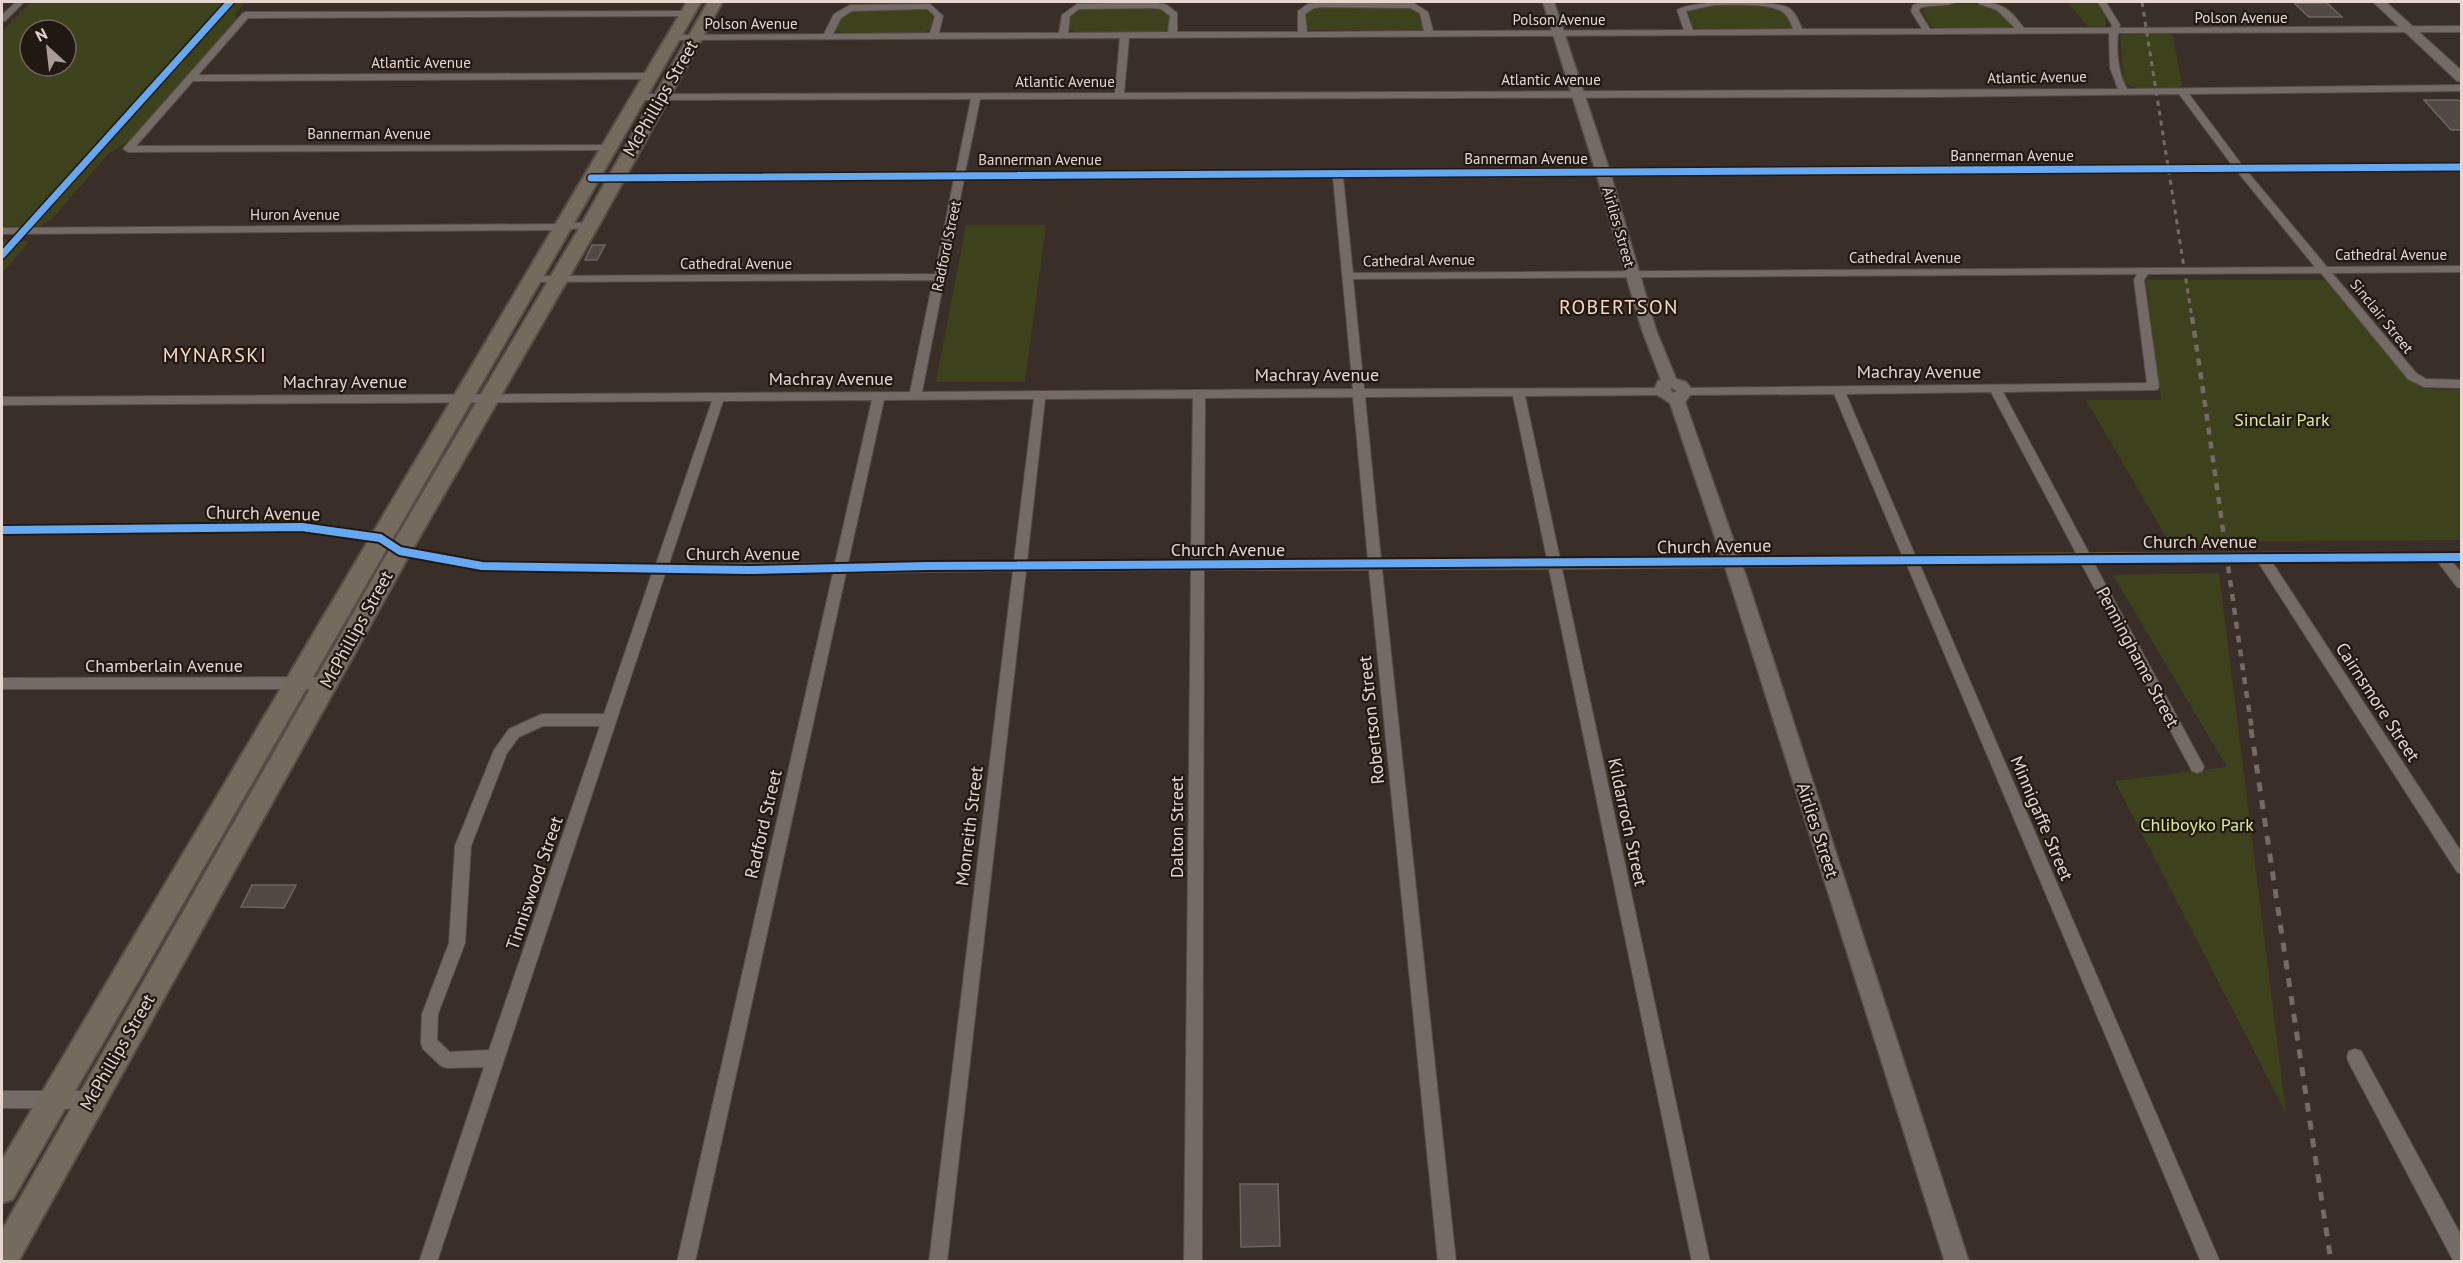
<svg xmlns="http://www.w3.org/2000/svg" width="2463" height="1263" font-family="'PT Sans',sans-serif">
  <style>
    .green { fill: #3d421c; fill-rule: evenodd }
    .building { fill: #524844; stroke: #6f6461; stroke-width: 1.5 }
    .lines { fill: none; stroke-linecap: round; stroke-linejoin: round }
    .minor-casing { stroke: #584d47; stroke-width: 2 }
    .tertiary-casing { stroke: #584d47; stroke-width: 3 }
    .secondary-casing { stroke: #584d47; stroke-width: 2 }
    .primary-casing { stroke: #584d47; stroke-width: 4 }
    .minor { fill: #746b66; fill-rule: evenodd }
    .tertiary { fill: #746b66; fill-rule: evenodd }
    .secondary { fill: #746b66; fill-rule: evenodd }
    .primary { fill: #746a5e; fill-rule: evenodd }
    .rail-far2 { stroke: #746b66; stroke-width: 3; stroke-dasharray: 5 5; stroke-linecap: butt }
    .rail-far1 { stroke: #746b66; stroke-width: 4.5; stroke-dasharray: 7 7; stroke-linecap: butt }
    .rail { stroke: #746b66; stroke-width: 5; stroke-dasharray: 9 9; stroke-linecap: butt }
    .cycleway-far1-casing { stroke: #211812; stroke-width: 10 }
    .cycleway-casing { stroke: #211812; stroke-width: 12 }
    .cycleway-far1 { stroke: #66a8f1; stroke-width: 7 }
    .cycleway { stroke: #66a8f1; stroke-width: 8 }
    .labels { text-anchor: middle; dominant-baseline: central; stroke-width: 4.5; stroke-linejoin: round; paint-order: stroke }
    .far-street-label { font-size: 15px; fill: #e5d7cf; stroke: #211812 }
    .street-label { font-size: 18px; fill: #e5d7cf; stroke: #211812 }
    .park-label { font-size: 18px; fill: #dbed96; stroke: #211812 }
    .neighbourhood-label { font-size: 20px; letter-spacing: 1.5px; fill: #f6daca; stroke: #211812 }
  </style>
  <rect width="100%" height="100%" fill="#3a2f28"/>
  <!-- green -->
  <g class="green">
    <path d="M31 2H246L235 13 237 21 131 140 109 153 51 220 39 226 2 227V31ZM30 30H66V66H30Z"/>
    <path d="M2067 2H2098L2105 12 2106 27H2089Z"/>
    <path d="M1938 4H1981L1994 7 2013 26 2009 28H1935L1930 25 1922 11 1927 6Z"/>
    <path d="M1703 5 1774 6 1787 15 1793 27 1789 30 1698 29 1693 27 1688 11Z"/>
    <path d="M1149 7 1161 9 1169 14V29L1163 32H1076L1068 29C1070 16 1071 12 1085 8Z"/>
    <path d="M1318 7 1411 8 1420 13 1424 28 1418 31 1311 30 1306 28 1305 15 1310 9Z"/>
    <path d="M921 8 933 15 931 29 926 32 843 33 835 30 840 17 856 9Z"/>
    <path d="M2166 33 2173 36 2182 85 2178 88H2136L2124 83 2120 35Z"/>
    <path d="M966 225H1046L1025 382H936Z"/>
    <path d="M2 241H30L2 273Z"/>
    <path d="M2146 280H2326L2408 380C2426 391 2442 390 2461 390V540L2169 542 2086 400H2161Z"/>
    <path d="M2219 573 2286 1113 2115 781 2227 767 2113 575Z"/>
  </g>
  <!-- building -->
  <g class="building">
    <path d="M2294 3H2327L2342 17H2309Z"/>
    <path d="M2424 100H2458L2462 103V130H2451Z"/>
    <path d="M592 245H605L597 260H585Z"/>
    <path d="M252 885H296L284 908 241 907Z"/>
    <path d="M1240 1184H1278L1280 1246 1241 1247Z"/>
  </g>
  <g class="lines">
    <!-- minor casing -->
    <g class="minor-casing">
      <g id="minor">
        <path d="M16 2H24L5 21H2V15Z"/>
        <path d="M1153 2 1167 5 1177 13V32H1298V11L1308 4 1323 2H1412L1428 12 1433 31 1684 30 1677 10C1693 0 1767 0 1787 7 1795 11 1799 21 1802 29H1922L1911 11 1913 5 1923 2H1956C1947 7 1932 4 1920 8L1919 11 1930 29 2015 28 1997 10 1979 4 1978 2C2002 2 2010 9 2024 28H2111L2112 25 2098 2H2106L2120 25 2119 28 2462 26V32L2118 33C2116 51 2118 73 2127 89L2462 85V91L2189 94 2242 165 2462 164V170L2247 171 2327 267 2462 266V272L2332 273 2416 373 2426 379 2462 380V388L2424 387 2408 379 2321 273 2148 274 2144 280 2159 387 2157 390 2003 392 2089 553 2462 552V562H2452L2462 573V588L2457 587 2438 562H2272L2462 853V874L2457 872 2258 562 2094 563 2202 763 2204 767 2202 771 2197 773 2192 771 2081 563 1920 565 2220 1262H2201L1907 565 1562 569 1710 1262H1692L1549 569H1382L1456 1262H1438L1369 570H1204L1202 1262H1184L1191 570 1026 571 947 1262H929L1013 571 846 573 695 1262H677L833 573 665 574 437 1262H419L484 1067 447 1068 441 1066 423 1049 421 1043 422 1014 449 943 455 846 494 750 509 729 542 714H604L652 573 482 571 400 556 377 542 302 532 2 535V525L302 522 380 533 403 547 482 561 656 564 712 401 2 405V397L910 392 933 280 532 282 527 279 532 276 935 274 954 179 591 181 586 178 591 175 956 173 971 99 640 100 635 97 640 94 1115 93 1120 38 675 40 671 37 672 35 824 34 834 14 850 5 930 4 943 16 939 33H1059L1062 15 1077 4ZM1714 5C1731 5 1772 2 1784 13 1789 17 1791 24 1793 29L1693 30 1686 11ZM1323 7 1410 8 1420 13 1424 31 1307 32 1305 14 1314 8ZM1153 8 1161 9 1170 16 1168 32 1068 33 1070 16 1079 9ZM920 9H927L935 16 930 33 833 34 841 18 852 11ZM2109 33 2110 68 2118 89 1124 93 1129 38ZM2179 94 2232 165 965 173 980 99 1931 97ZM2237 171 2315 267 1353 273 1343 177ZM1333 177 1353 389 922 392 964 179ZM2137 274 2134 280 2147 383 1681 388 1679 391 1681 394 1685 395 1834 394 1902 555 1560 559 1525 396 1661 395 1665 394 1667 391 1665 388 1364 389 1353 279ZM1991 392 2076 553 1915 555 1846 394ZM1513 396 1547 559 1381 560 1365 397ZM1353 397 1368 560H1204L1205 398ZM1193 398 1191 560 1027 561 1045 399ZM1034 399 1014 561 848 563 884 400ZM872 400 835 563 669 564 723 401ZM543 726H600L489 1050 450 1052 437 1040 438 1014 465 943 471 846 507 753 519 737Z"/>
        <path d="M691 11V15L688 16 248 18 198 75 651 73 656 76 651 79 193 81 136 146 612 145V149L609 150 128 152 123 149 243 13 246 12Z"/>
        <path d="M590 222 595 225 594 227 561 230 2 234V228L561 224Z"/>
        <path d="M326 677 331 679 333 683 331 687 326 689H2V678Z"/>
        <path d="M2355 1049 2361 1051 2462 1237V1262H2454L2349 1063 2347 1057 2349 1051Z"/>
        <path d="M90 1091 96 1094 99 1100 96 1106 90 1109 2 1108V1091Z"/>
      </g>
    </g>
    <!-- tertiary casing -->
    <g class="tertiary-casing">
      <path id="tertiary" d="M1543 2H1554L1610 172 1656 330 1676 379 1686 382 1693 391 1685 402 1746 576 1969 1262H1945L1728 576 1670 403 1653 392 1658 381 1661 380 1642 330 1596 172ZM1670 389 1672 388 1677 391 1673 393Z"/>
    </g>
    <!-- secondary casing -->
    <g class="secondary-casing">
      <path id="secondary" d="M2373 2H2386L2462 71V82L2457 81Z"/>
    </g>
    <!-- primary casing -->
    <g class="primary-casing">
      <g id="primary">
        <path d="M687 2H701L13 1199 2 1203V1160Z"/>
        <path d="M708 2H722L599 225 408 557 18 1262H2V1230L392 545 581 225Z"/>
      </g>
    </g>
    <!-- minor -->
    <use href="#minor" class="minor"/>
    <!-- tertiary -->
    <use href="#tertiary" class="tertiary"/>
    <!-- secondary -->
    <use href="#secondary" class="secondary"/>
    <!-- primary -->
    <use href="#primary" class="primary"/>
    <!-- rail-far2 -->
    <path class="rail-far2" d="M2142 2 2192 318"/>
    <!-- rail-far1 -->
    <path class="rail-far1" d="M2192 317C2213 454 2231 592 2252 730"/>
    <!-- rail -->
    <path class="rail" d="M2251 729 2331 1262"/>
    <!-- cycleway-far1 casing -->
    <g class="cycleway-far1-casing">
      <g id="cycleway-far1">
        <path d="M591 178 2462 167"/>
        <path d="M2 255 230 2"/>
      </g>
    </g>
    <!-- cycleway casing -->
    <g class="cycleway-casing">
      <path id="cycleway" d="M2 530 302 527 380 538 400 551 482 566 749 570 928 566 2462 557"/>
    </g>
    <!-- cycleway-far1 -->
    <use href="#cycleway-far1" class="cycleway-far1"/>
    <!-- cycleway -->
    <use href="#cycleway" class="cycleway"/>
  </g>
  <g class="labels">
    <!-- far-street labels -->
    <g class="far-street-label">
      <text x="2241" y="17">Polson Avenue</text>
      <text x="1559" y="19">Polson Avenue</text>
      <text x="751" y="23">Polson Avenue</text>
      <text x="421" y="62">Atlantic Avenue</text>
      <text transform="translate(2037 77) rotate(-1)">Atlantic Avenue</text>
      <text x="1551" y="79">Atlantic Avenue</text>
      <text x="1065" y="81">Atlantic Avenue</text>
      <text x="369" y="133">Bannerman Avenue</text>
      <text x="2012" y="155">Bannerman Avenue</text>
      <text x="1526" y="158">Bannerman Avenue</text>
      <text x="1040" y="159">Bannerman Avenue</text>
      <text x="295" y="214">Huron Avenue</text>
      <text transform="translate(1619 227) rotate(74)">Airlies Street</text>
      <text transform="translate(946 246) rotate(-78)">Radford Street</text>
      <text x="2391" y="254">Cathedral Avenue</text>
      <text x="1905" y="257">Cathedral Avenue</text>
      <text transform="translate(1419 260) rotate(-1)">Cathedral Avenue</text>
      <text x="736" y="263">Cathedral Avenue</text>
      <text transform="translate(2382 316) rotate(51)">Sinclair Street</text>
    </g>
    <!-- street labels -->
    <g class="street-label">
      <text transform="translate(660 98) rotate(-60)">McPhillips Street</text>
      <text x="1919" y="371">Machray Avenue</text>
      <text x="1317" y="374">Machray Avenue</text>
      <text x="831" y="378">Machray Avenue</text>
      <text x="345" y="381">Machray Avenue</text>
      <text transform="translate(263 513) rotate(1)">Church Avenue</text>
      <text x="2200" y="541">Church Avenue</text>
      <text transform="translate(1714 546) rotate(-1)">Church Avenue</text>
      <text x="1228" y="549">Church Avenue</text>
      <text x="743" y="553">Church Avenue</text>
      <text transform="translate(356 629) rotate(-61)">McPhillips Street</text>
      <text transform="translate(2138 657) rotate(62)">Penninghame Street</text>
      <text x="164" y="665">Chamberlain Avenue</text>
      <text transform="translate(2378 702) rotate(57)">Cairnsmore Street</text>
      <text transform="translate(1371 720) rotate(-96)">Robertson Street</text>
      <text transform="translate(2042 818) rotate(67)">Minnigaffe Street</text>
      <text transform="translate(1628 822) rotate(78)">Kildarroch Street</text>
      <text transform="translate(763 824) rotate(-77)">Radford Street</text>
      <text transform="translate(969 826) rotate(-83)">Monreith Street</text>
      <text transform="translate(1176 827) rotate(-90)">Dalton Street</text>
      <text transform="translate(1818 830) rotate(72)">Airlies Street</text>
      <text transform="translate(534 883) rotate(-71)">Tinniswood Street</text>
      <text transform="translate(117 1052) rotate(-60)">McPhillips Street</text>
    </g>
    <!-- park labels -->
    <g class="park-label">
      <text x="2282" y="419">Sinclair Park</text>
      <text x="2197" y="824">Chliboyko Park</text>
    </g>
    <!-- neighbourhood labels -->
    <g class="neighbourhood-label">
      <text x="1619" y="307">ROBERTSON</text>
      <text x="215" y="355">MYNARSKI</text>
    </g>
  </g>
  <!-- border -->
  <rect width="2463" height="1263" fill="none" stroke="#e5d7cf" stroke-width="6"/>
  <!-- north arrow -->
  <g transform="translate(48 48) rotate(333)"><circle r="28" fill="#211812" stroke="#6f645e" stroke-width="1.5"/>
  <path d="M0-4.5L10 22L0 15L-10 22Z" fill="#a99c95"/>
  <text y="-9" font-size="16" font-weight="bold" text-anchor="middle" fill="#e5d7cf">N</text>
  </g>
</svg>
